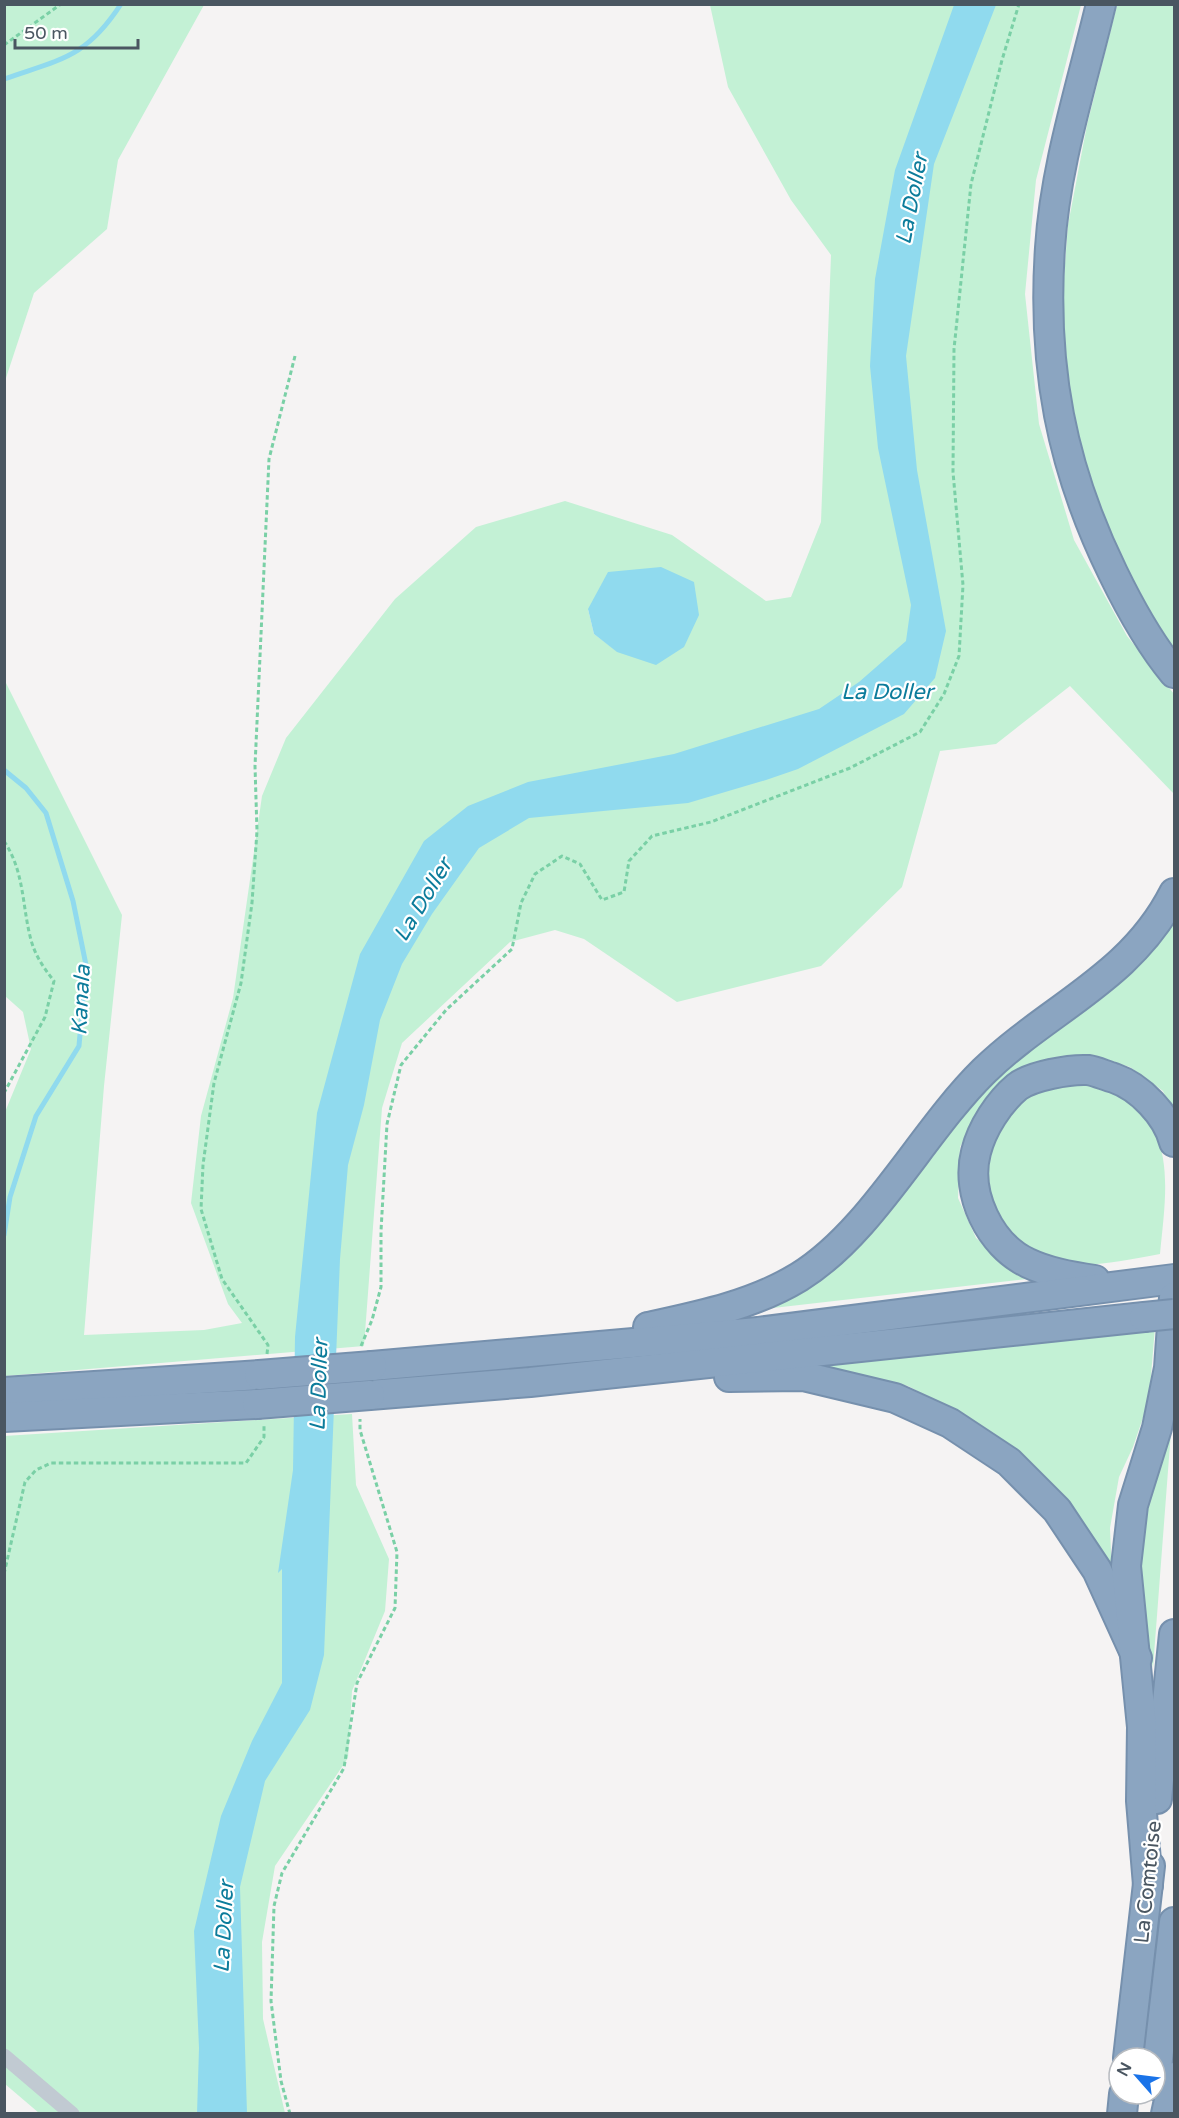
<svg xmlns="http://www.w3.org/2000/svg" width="1179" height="2118" font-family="'Varela Round',sans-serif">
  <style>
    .green { fill: #c3f1d5; fill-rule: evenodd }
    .water { fill: #90daee }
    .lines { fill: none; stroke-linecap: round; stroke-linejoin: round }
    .stream { stroke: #90daee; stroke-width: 5 }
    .highway-casing { stroke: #7690ad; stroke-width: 32 }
    .path { stroke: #7ad0a6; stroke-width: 3; stroke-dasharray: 4.5 3; stroke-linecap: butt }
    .street { stroke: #c1cad2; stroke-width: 15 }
    .highway { stroke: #8ba5c1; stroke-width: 28 }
    .highway-bridge-casing { stroke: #7690ad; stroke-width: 32; stroke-linecap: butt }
    .highway-bridge { stroke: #8ba5c1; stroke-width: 28 }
    .labels { text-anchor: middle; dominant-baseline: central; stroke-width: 4.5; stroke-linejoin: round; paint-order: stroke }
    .street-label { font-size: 21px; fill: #4a5661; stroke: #fff }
    .water-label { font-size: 22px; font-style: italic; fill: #0c7c9b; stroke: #fff }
  </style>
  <rect width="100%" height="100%" fill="#f5f3f3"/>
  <!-- green -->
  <g class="green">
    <path d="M5 4 204 5 118 160 107 229 34 293 5 381Z"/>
    <path d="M710 5H1081L1036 180 1025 294 1039 424 1074 540 1127 636 1174 694V794L1070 686 996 744 940 751 902 887 821 966 677 1002 584 939 555 930 510 942 402 1043 382 1108 364 1346 5 1376V1112L31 1049 23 1012 5 996 4 679 122 915 104 1086 84 1335 204 1330 242 1323 228 1304 191 1203 201 1116 233 998 262 796 286 738 395 599 476 527 565 501 672 535 766 601 791 597 821 522 831 255 791 200 728 87ZM588 609 618 652 594 634Z"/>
    <path d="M1117 5H1174V657L1105 534 1077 452 1060 329 1068 225 1087 125Z"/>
    <path d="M1174 913V1117L1163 1091 1130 1067 1092 1056 1056 1057 1017 1072 981 1105 960 1147 958 1198 976 1238 1006 1263 1035 1278 773 1308 828 1272 984 1085Z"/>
    <path d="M1077 1080C1088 1083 1102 1085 1113 1090 1179 1124 1166 1191 1160 1254 1125 1260 1076 1272 1042 1259 974 1231 963 1143 1022 1099 1027 1095 1034 1089 1041 1086 1052 1082 1065 1082 1077 1080Z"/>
    <path d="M1155 1327 1149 1400 1133 1447 1119 1477 1110 1528 1112 1577 1070 1505 1033 1464 973 1420 908 1386 805 1365Z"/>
    <path d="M1174 1392 1153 1668C1147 1634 1138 1598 1139 1563 1141 1506 1160 1448 1174 1392Z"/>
    <path d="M352 1414 356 1485 389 1559 385 1611 352 1691 348 1758 275 1866 262 1942 263 2019 285 2113H39L5 2084 4 1436Z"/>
  </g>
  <!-- water -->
  <g class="water">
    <path d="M954 5H996L934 164 906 356 917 470 946 631 935 678 904 714 798 769 766 780 688 803 529 818 479 848 432 914 402 964 380 1020 364 1105 348 1165 340 1259 324 1655 310 1710 265 1781 240 1887 247 2113 197 2114 199 2048 194 1931 221 1816 252 1741 282 1683V1569L278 1573 293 1470 295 1337 317 1113 360 954 424 841 468 806 528 782 674 754 819 709 859 682 906 641 911 605 878 448 870 366 875 279 895 170Z"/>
    <path d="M661 567 694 582 699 615 684 647 656 665 617 652 594 634 588 609 608 572Z"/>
  </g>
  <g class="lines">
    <!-- stream -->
    <g class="stream">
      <path d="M4 79C61 59 86 58 121 4"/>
      <path d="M4 770 26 788 46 813 73 901 86 965 79 1046 36 1116 10 1197 4 1235"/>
    </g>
    <!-- highway casing -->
    <g class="highway-casing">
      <g id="highway">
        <path d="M1101 4C1082 84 1055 166 1050 248 1042 366 1061 467 1113 573 1130 608 1149 643 1174 673"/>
        <path d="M1095 1280C1072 1277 1049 1273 1028 1263 990 1245 965 1194 976 1152 982 1128 999 1102 1017 1087 1031 1076 1070 1069 1088 1070 1096 1071 1106 1076 1114 1078 1140 1087 1167 1115 1174 1142"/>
        <path d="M648 1327C699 1316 753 1305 799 1277 872 1232 922 1132 984 1071 1049 1008 1131 978 1174 893"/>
        <path d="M372 1366 758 1332 1174 1279"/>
        <path d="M729 1377 803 1376 895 1398 950 1423 1009 1462 1057 1510 1097 1570 1137 1658"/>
        <path d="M4 1392 259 1375"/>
        <path d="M370 1395 530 1382 1144 1317"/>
        <path d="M4 1417 257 1404"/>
        <path d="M1157 1799 1174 1634"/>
        <path d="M1148 1885 1141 1801 1142 1727 1126 1566 1133 1505 1157 1428 1169 1368 1174 1297"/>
        <path d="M1128 2058 1150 1866"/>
        <path d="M1155 2085 1174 1922"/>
        <path d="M1122 2114 1124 2094"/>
        <path d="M1166 2114 1174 2077"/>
      </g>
    </g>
    <!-- path -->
    <g class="path">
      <path d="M4 45 61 4"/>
      <path d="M4 841C24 871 22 903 30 936 34 954 43 967 54 981L45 1017 4 1093"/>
      <path d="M361 1346 372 1320 381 1287V1231L387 1124 401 1065 446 1010 512 949 521 903 535 874 562 856 580 864 602 900 624 892 629 861 652 836 711 822 850 768 920 732 944 694 959 656 963 585 953 472 954 349 971 184 1002 60 1019 4"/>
      <path d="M267 1354 268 1345 222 1279 201 1209 203 1165 214 1083 241 983 252 903 257 831 255 766 269 459 295 356"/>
      <path d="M4 1574 25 1482 36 1470 51 1463H246L264 1437V1424"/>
      <path d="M290 2114 281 2081 271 2001 274 1906 282 1873 344 1768 357 1683 395 1608 397 1552 360 1430V1419"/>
    </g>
    <!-- street -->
    <path class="street" d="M4 2056 72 2114"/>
    <!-- highway -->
    <use href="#highway" class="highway"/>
    <!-- highway-bridge casing -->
    <g class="highway-bridge-casing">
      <g id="highway-bridge">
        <path d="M1144 1317 1174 1314"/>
        <path d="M259 1375 372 1366"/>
        <path d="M257 1404 370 1395"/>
      </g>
    </g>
    <!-- highway-bridge -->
    <use href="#highway-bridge" class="highway-bridge"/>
  </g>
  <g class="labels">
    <!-- street labels -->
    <g class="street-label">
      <text transform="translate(1148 1882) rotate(-84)">La Comtoise</text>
    </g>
    <!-- water labels -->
    <g class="water-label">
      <text transform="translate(912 199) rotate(-79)">La Doller</text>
      <text x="887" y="692">La Doller</text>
      <text transform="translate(423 900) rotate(-59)">La Doller</text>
      <text transform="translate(81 1000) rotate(-87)">Kanala</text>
      <text transform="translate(319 1385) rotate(-88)">La Doller</text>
      <text transform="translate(224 1927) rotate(-87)">La Doller</text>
    </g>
  </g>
  <!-- border -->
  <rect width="1179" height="2118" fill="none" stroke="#4a5661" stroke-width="12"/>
  <!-- north arrow -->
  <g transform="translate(1137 2076) rotate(298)"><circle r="28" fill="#ffffff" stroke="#b7bbc0" stroke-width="1.5"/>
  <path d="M0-4.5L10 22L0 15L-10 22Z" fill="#1a73e8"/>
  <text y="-9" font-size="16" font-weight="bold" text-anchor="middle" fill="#4a5661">N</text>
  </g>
  <!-- scale -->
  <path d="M15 39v9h123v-9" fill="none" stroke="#4a5661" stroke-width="3"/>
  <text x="24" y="39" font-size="18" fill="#4a5661" stroke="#ffffff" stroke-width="4.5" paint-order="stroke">50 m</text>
</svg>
